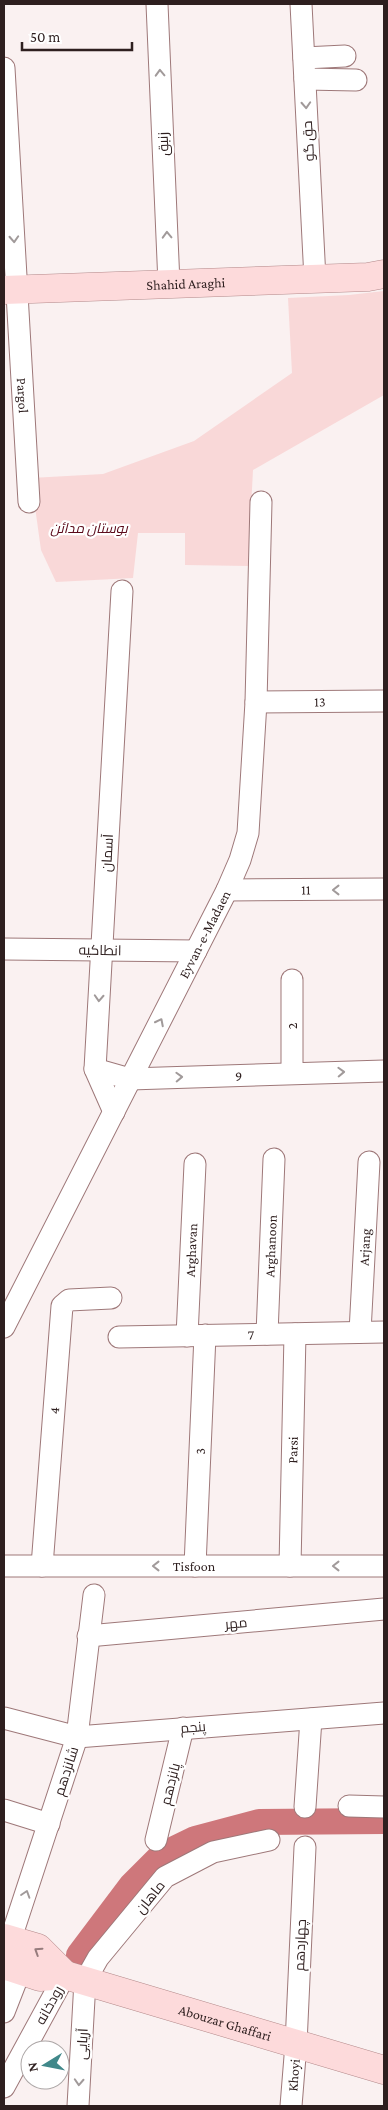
<svg xmlns="http://www.w3.org/2000/svg" width="388" height="2110" font-family="'Crimson Pro',Cairo,serif">
  <style>
    .green { fill: #f9d8d8 }
    .lines { fill: none; stroke-linecap: round; stroke-linejoin: round }
    .river { stroke: #ce777b; stroke-width: 26 }
    .minor-casing { stroke: #9e7879; stroke-width: 23 }
    .major-casing { stroke: #b3898a; stroke-width: 29 }
    .minor { stroke: #fff; stroke-width: 21 }
    .major { stroke: #fddadb; stroke-width: 28 }
    .oneway { stroke: #a19a9a }
    .oneway2 { stroke: #967c7d }
    .labels { text-anchor: middle; dominant-baseline: central; stroke-width: 4.5; stroke-linejoin: round; paint-order: stroke }
    .street-label { font-size: 14px; fill: #2e1f1f; stroke: #fff }
    .park-label { font-size: 14px; font-style: italic; fill: #5a0919; stroke: #fff }
  </style>
  <rect width="100%" height="100%" fill="#faf1f1"/>
  <!-- green -->
  <path class="green" d="M384 291V395L253 470 248 566 185 565V533H138L133 578 56 582 41 550 31 478 103 474 194 441 292 373 288 298 349 295Z"/>
  <g class="lines">
    <!-- river -->
    <path class="river" d="M79 1955 131 1886 162 1855 195 1839 259 1822 384 1821"/>
    <!-- minor casing -->
    <g class="minor-casing">
      <g id="minor">
        <path d="M157 4 169 284"/>
        <path d="M301 4 315 279"/>
        <path d="M304 58 345 56"/>
        <path id="s1" d="M4 68 29 502"/>
        <path d="M305 79 356 80"/>
        <path id="s2" d="M256 702 384 701"/>
        <path id="s3" d="M227 890 384 889"/>
        <path d="M4 949 196 951"/>
        <path d="M292 980V1073"/>
        <path id="s4" d="M95 1069 130 1079 384 1071"/>
        <path d="M114 1112 95 1069 122 591"/>
        <path id="s5" d="M4 1327 227 890 240 860 248 833 256 702 261 502"/>
        <path id="s6" d="M360 1332 369 1162"/>
        <path id="s7" d="M267 1334 274 1159"/>
        <path id="s8" d="M187 1336 195 1164"/>
        <path id="s9" d="M119 1337 384 1332"/>
        <path id="s10" d="M4 1566H384"/>
        <path id="s11" d="M42 1566 62 1306 69 1300 111 1298"/>
        <path id="s12" d="M195 1566 205 1335"/>
        <path id="s13" d="M290 1566 295 1334"/>
        <path d="M88 1636 384 1609"/>
        <path d="M4 1718 77 1737 384 1713"/>
        <path d="M349 1806 384 1807"/>
        <path d="M305 1807 311 1719"/>
        <path d="M4 1810 49 1824"/>
        <path d="M156 1840 183 1728"/>
        <path d="M10 1941 77 1737 94 1595"/>
        <path d="M4 2012 20 1971"/>
        <path d="M4 2087 65 1975"/>
        <path d="M78 2106 85 1981 98 1958 165 1877 213 1852 269 1840"/>
        <path id="s14" d="M291 2106 296 2044 305 1847"/>
      </g>
    </g>
    <!-- major casing -->
    <g class="major-casing">
      <g id="major">
        <path id="s15" d="M4 290 368 277 384 274"/>
        <path d="M4 1938 38 1948 65 1975"/>
        <path id="s16" d="M4 1965 40 1977 65 1975 384 2070"/>
      </g>
    </g>
    <!-- minor -->
    <use href="#minor" class="minor"/>
    <!-- major -->
    <use href="#major" class="major"/>
  </g>
  <!-- one-way arrows -->
  <defs><path id="oneway-chevron" d="M-2-3.5L2.5 0L-2 3.5" fill="none" stroke-width="1.6" stroke-linecap="round" stroke-linejoin="round" transform="scale(1.25)"/></defs>
  <g class="oneway">
    <use href="#oneway-chevron" transform="translate(160 73) rotate(-92)"/>
    <use href="#oneway-chevron" transform="translate(306 105) rotate(87)"/>
    <use href="#oneway-chevron" transform="translate(167 235) rotate(-92)"/>
    <use href="#oneway-chevron" transform="translate(14 239) rotate(87)"/>
    <use href="#oneway-chevron" transform="translate(336 890) rotate(180)"/>
    <use href="#oneway-chevron" transform="translate(99 998) rotate(93)"/>
    <use href="#oneway-chevron" transform="translate(160 1022) rotate(-63)"/>
    <use href="#oneway-chevron" transform="translate(341 1072) rotate(-2)"/>
    <use href="#oneway-chevron" transform="translate(179 1077) rotate(-2)"/>
    <use href="#oneway-chevron" transform="translate(156 1566) rotate(180)"/>
    <use href="#oneway-chevron" transform="translate(336 1566) rotate(-180)"/>
    <use href="#oneway-chevron" transform="translate(26 1894) rotate(-72)"/>
    <use href="#oneway-chevron" transform="translate(79 2082) rotate(93)"/>
  </g>
  <use class="oneway2" href="#oneway-chevron" transform="translate(38 1951) rotate(-147)"/>
  <g class="labels">
    <!-- street labels -->
    <g class="street-label">
      <text transform="translate(308 141) rotate(-93)">حق گو</text>
      <text transform="translate(163 144) rotate(-92)">زنبق</text>
      <text stroke="none"><textPath href="#s15" startOffset="182">Shahid Araghi</textPath></text>
      <text stroke="none"><textPath href="#s1" startOffset="328">Pargol</textPath></text>
      <text stroke="none"><textPath href="#s2" startOffset="64">13</textPath></text>
      <text transform="translate(107 853) rotate(-87)">آسمان</text>
      <text stroke="none"><textPath href="#s3" startOffset="79">11</textPath></text>
      <text stroke="none"><textPath href="#s5" startOffset="441">Eyvan-e-Madaen</textPath></text>
      <text transform="translate(100 950) rotate(1)">انطاکیه</text>
      <text transform="translate(292 1026) rotate(-90)">2</text>
      <text stroke="none"><textPath href="#s4" startOffset="145">9</textPath></text>
      <text stroke="none"><textPath href="#s7" startOffset="88">Arghanoon</textPath></text>
      <text stroke="none"><textPath href="#s6" startOffset="85">Arjang</textPath></text>
      <text stroke="none"><textPath href="#s8" startOffset="86">Arghavan</textPath></text>
      <text stroke="none"><textPath href="#s9" startOffset="132">7</textPath></text>
      <text stroke="none"><textPath href="#s11" startOffset="156">4</textPath></text>
      <text stroke="none"><textPath href="#s13" startOffset="116">Parsi</textPath></text>
      <text stroke="none"><textPath href="#s12" startOffset="115">3</textPath></text>
      <text stroke="none"><textPath href="#s10" startOffset="190">Tisfoon</textPath></text>
      <text transform="translate(236 1623) rotate(-5)">مهر</text>
      <text transform="translate(193 1727) rotate(-5)">پنجم</text>
      <text transform="translate(66 1771) rotate(-72)">شانزدهم</text>
      <text transform="translate(170 1784) rotate(-76)">پانزدهم</text>
      <text transform="translate(150 1897) rotate(-51)">ماهان</text>
      <text transform="translate(300 1945) rotate(-88)">چهاردهم</text>
      <text transform="translate(49 2005) rotate(-61)">رودخانه</text>
      <text stroke="none"><textPath href="#s16" startOffset="230">Abouzar Ghaffari</textPath></text>
      <text transform="translate(82 2044) rotate(-87)">آریایی</text>
      <text stroke="none"><textPath href="#s14" startOffset="31">Khoyi</textPath></text>
    </g>
    <!-- park labels -->
    <g class="park-label">
      <text x="89" y="528">بوستان مدائن</text>
    </g>
  </g>
  <!-- border -->
  <rect width="388" height="2110" fill="none" stroke="#2e1f1f" stroke-width="10"/>
  <!-- north arrow -->
  <g transform="translate(45 2065) rotate(260)"><circle r="24" fill="#ffffff" stroke="#aba5a5"/>
  <path d="M0-4L9 19L0 12L-9 19Z" fill="#40888a"/>
  <text y="-8" font-size="14" font-weight="bold" text-anchor="middle" fill="#2e1f1f">N</text>
  </g>
  <!-- scale -->
  <path d="M22 42v8h110v-8" fill="none" stroke="#2e1f1f" stroke-width="2.5"/>
  <text x="30" y="42" font-size="15" fill="#2e1f1f" stroke="#ffffff" stroke-width="4" paint-order="stroke">50 m</text>
</svg>
